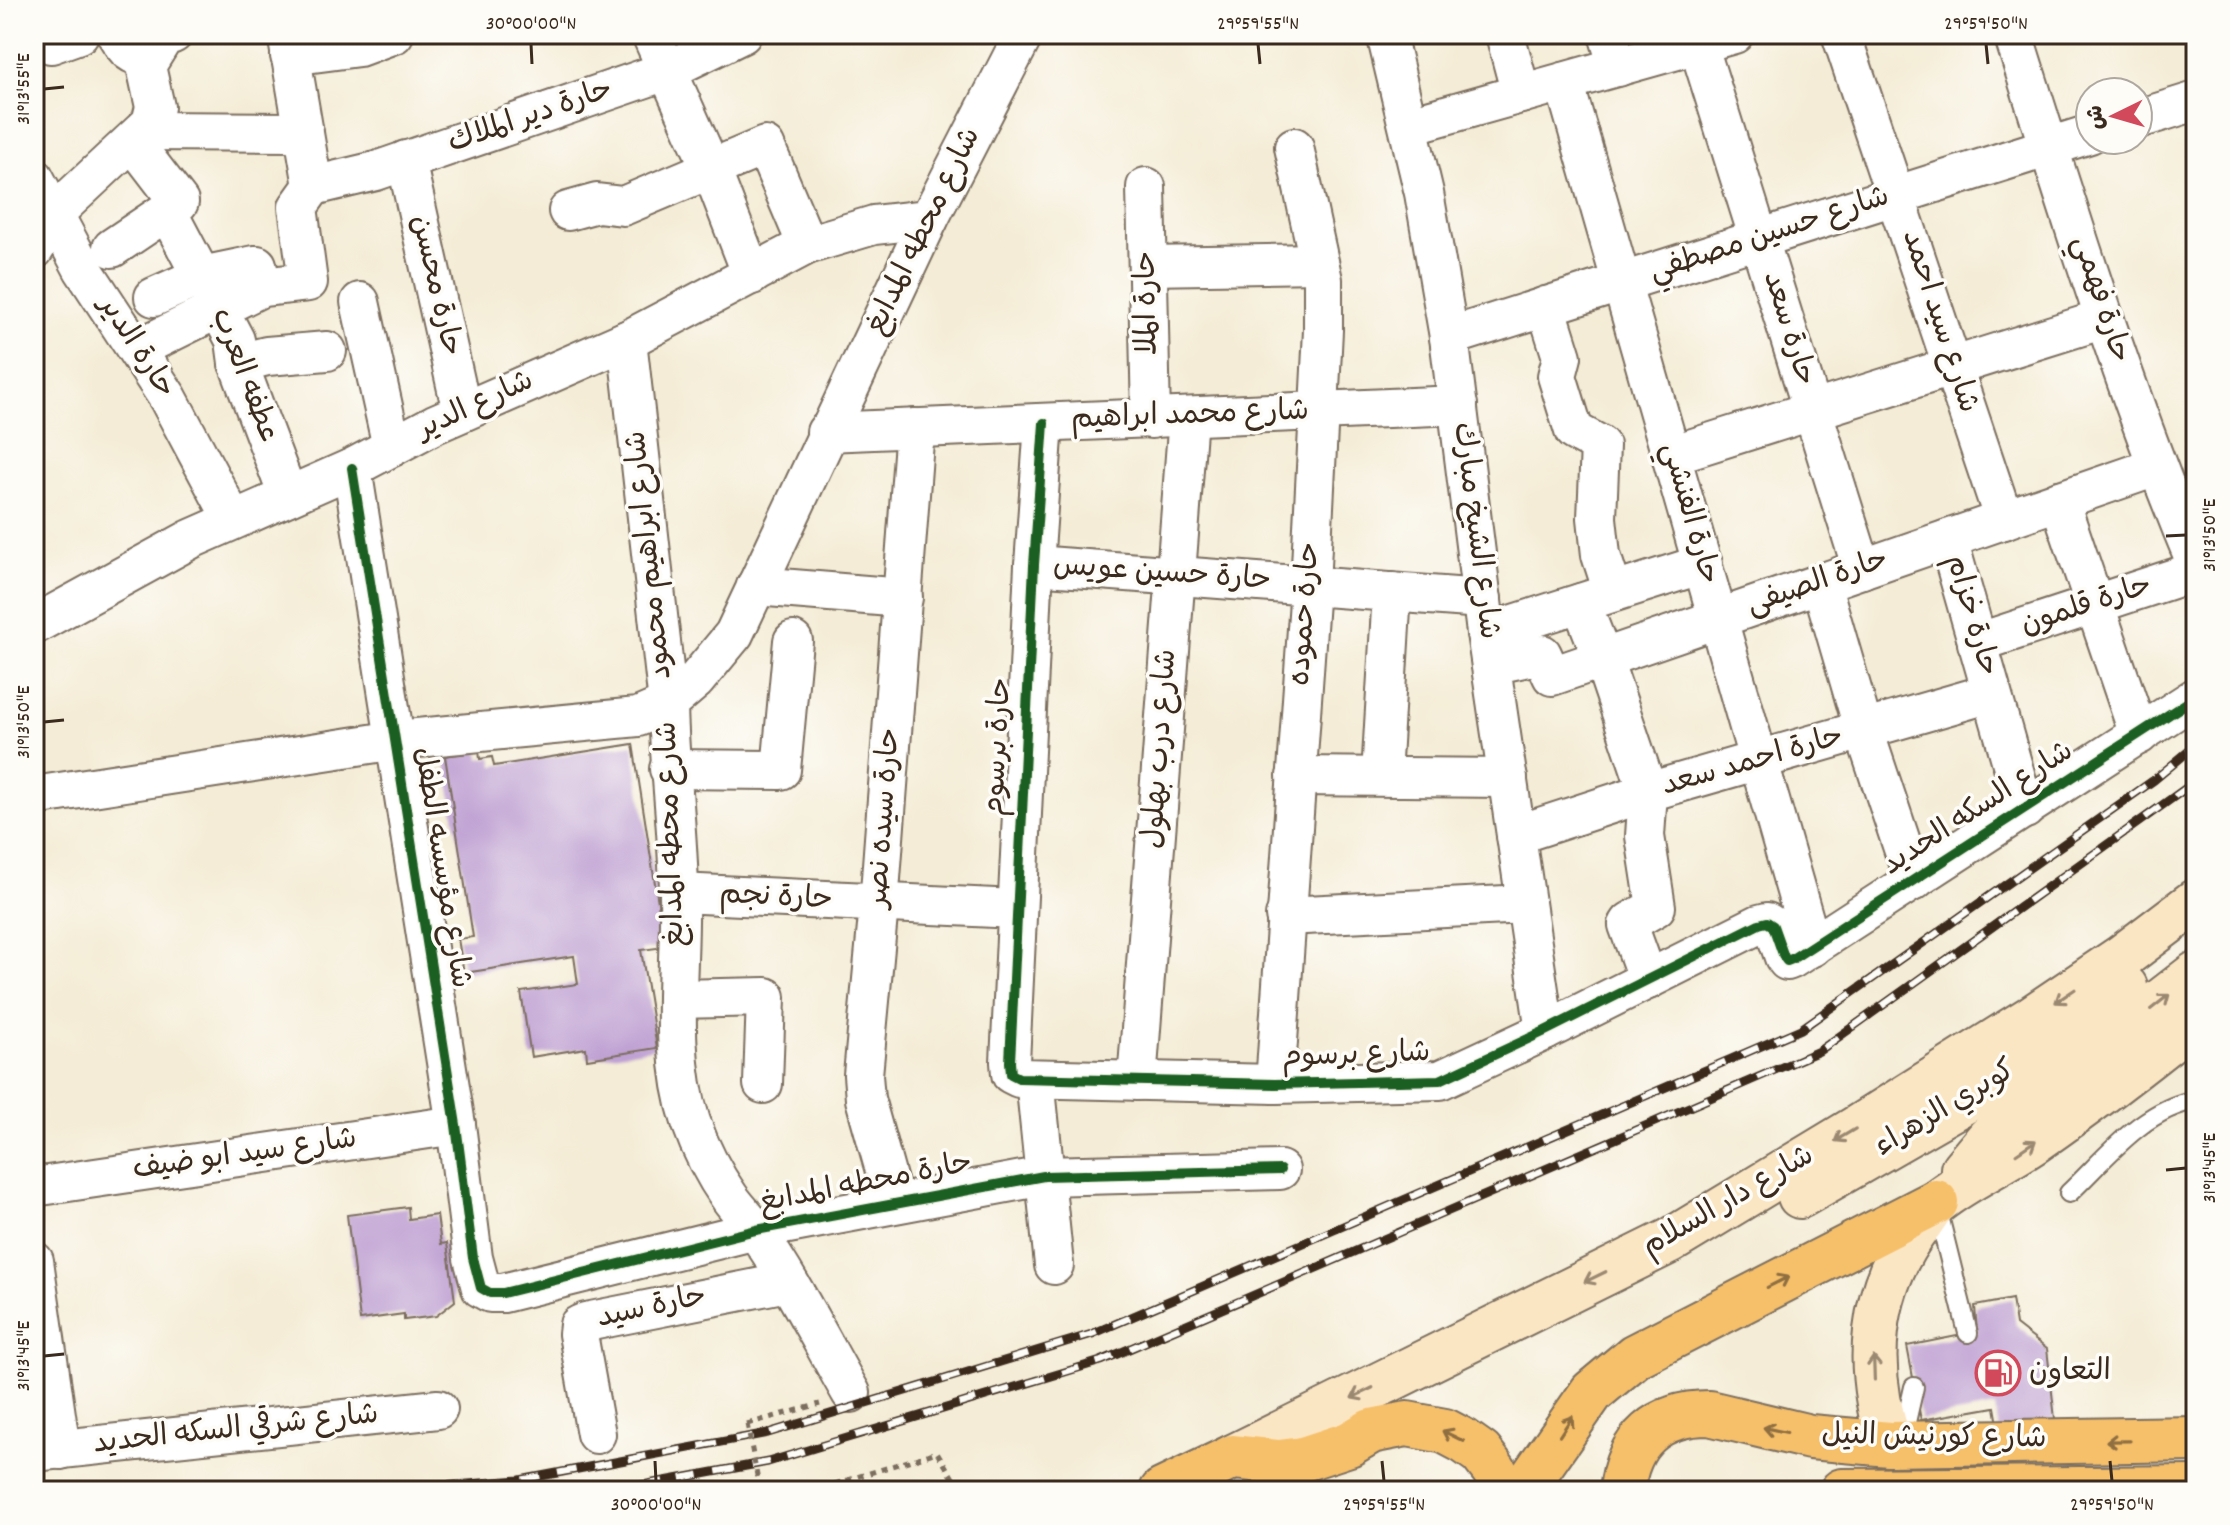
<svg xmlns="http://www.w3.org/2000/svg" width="2230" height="1525" font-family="Dekko,'Playpen Sans Arabic',sans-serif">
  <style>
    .building { fill: #bfa1d3 }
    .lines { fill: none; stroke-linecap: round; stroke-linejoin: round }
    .service-casing { stroke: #7c6e5e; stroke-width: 22 }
    .minor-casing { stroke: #7c6e5e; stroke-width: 42 }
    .secondary-casing { stroke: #7c6e5e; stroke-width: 48 }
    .primary-casing { stroke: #7c6e5e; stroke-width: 48 }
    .trunk-casing { stroke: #7c6e5e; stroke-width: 48 }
    .path { stroke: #7c6e5e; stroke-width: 5; stroke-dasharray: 6 6; stroke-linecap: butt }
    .service { stroke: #fff; stroke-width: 18 }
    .minor { stroke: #fff; stroke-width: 38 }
    .secondary { stroke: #fbe6c4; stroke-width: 44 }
    .primary { stroke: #f6c06b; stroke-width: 44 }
    .trunk { stroke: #f6c06b; stroke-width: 44 }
    .rail-casing { stroke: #3b2a1e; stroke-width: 9 }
    .rail { stroke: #fdfcf7; stroke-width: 6; stroke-dasharray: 18; stroke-linecap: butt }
    .path-bridge { stroke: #7c6e5e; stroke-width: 5; stroke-dasharray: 6 6; stroke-linecap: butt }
    .cycleway-casing { stroke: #fdfcf7; stroke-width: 15 }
    .cycleway { stroke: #1b5e20; stroke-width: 10 }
    .oneway { stroke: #9b8871 }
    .oneway2 { stroke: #8f6e41 }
    .ticks { fill: none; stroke: #3b2a1e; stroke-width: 3 }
    .labels { text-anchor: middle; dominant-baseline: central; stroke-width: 7; stroke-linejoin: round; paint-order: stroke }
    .street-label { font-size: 30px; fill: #3b2a1e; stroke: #fdfcf7 }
    .poi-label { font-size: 30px; fill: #3b2a1e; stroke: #fdfcf7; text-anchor: start }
    .neatline { fill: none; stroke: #3b2a1e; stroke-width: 3 }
    .ticks-label { font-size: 20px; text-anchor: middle; fill: #3b2a1e }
  </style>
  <rect width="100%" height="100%" fill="#fdfcf7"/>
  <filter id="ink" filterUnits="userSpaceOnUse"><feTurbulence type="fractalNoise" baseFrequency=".0125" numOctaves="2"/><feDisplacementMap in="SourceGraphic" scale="16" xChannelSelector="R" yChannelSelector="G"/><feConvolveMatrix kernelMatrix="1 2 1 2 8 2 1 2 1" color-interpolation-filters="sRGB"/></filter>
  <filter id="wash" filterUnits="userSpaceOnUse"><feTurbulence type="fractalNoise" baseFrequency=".006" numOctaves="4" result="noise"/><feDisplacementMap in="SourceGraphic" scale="32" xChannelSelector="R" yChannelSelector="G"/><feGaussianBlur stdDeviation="1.8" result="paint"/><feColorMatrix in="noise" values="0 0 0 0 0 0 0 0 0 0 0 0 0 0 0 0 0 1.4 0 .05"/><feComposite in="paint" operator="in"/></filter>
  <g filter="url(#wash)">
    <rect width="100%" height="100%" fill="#f4ecd6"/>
    <g id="blocks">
      <!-- building -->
      <g class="building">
        <path d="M633 744 665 947 641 950 657 1048 587 1059 586 1048 531 1057 521 992 578 984 574 956 464 973 458 939 473 937 445 756 479 751 480 759 492 757 494 766Z"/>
        <path d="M408 1207 409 1219 437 1215 441 1244 447 1243 455 1301 436 1316 404 1320V1314L360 1320 347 1215Z"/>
        <path d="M2012 1299 2016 1325 2047 1349 2055 1419 1999 1430 1995 1407 1921 1420 1907 1346 1977 1332 1975 1306Z"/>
      </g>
    </g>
  </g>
  <g filter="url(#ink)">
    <use href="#blocks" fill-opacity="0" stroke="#7c6e5e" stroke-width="2"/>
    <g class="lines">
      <!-- service casing -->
      <g class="service-casing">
        <g id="service">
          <path d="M2069 1193C2107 1157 2143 1109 2196 1100"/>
          <path d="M1937 1208 1968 1333"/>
          <path d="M1901 1444 1914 1387"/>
        </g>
      </g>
      <!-- minor casing -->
      <g class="minor-casing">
        <g id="minor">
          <path d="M116 34C125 49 131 58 150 57"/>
          <path d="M651 34 711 169 752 275"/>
          <path d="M1386 34 1424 193 1449 337 1486 633 1545 1031"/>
          <path d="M1505 34 1521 94"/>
          <path d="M1608 34 1618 67"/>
          <path d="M1841 34 2004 520"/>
          <path d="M2013 34C2069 212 2124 391 2196 563"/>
          <path d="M51 44 79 34"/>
          <path d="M1698 44 1862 569"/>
          <path d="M290 56 359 47 394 34"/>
          <path d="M1564 82 1812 947"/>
          <path d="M2138 119 2196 101"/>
          <path d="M1410 125 1734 34"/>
          <path d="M144 131 304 132"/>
          <path d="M133 142 179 202 167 211 235 340 238 363 288 496"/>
          <path d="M406 160 462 412"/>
          <path d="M34 177 83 269 168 398 233 520"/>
          <path d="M313 186 376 171 666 71 742 34"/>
          <path d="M1146 187 1151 419"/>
          <path d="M568 211 597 203 623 206 765 146 807 245"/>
          <path d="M112 248 167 211"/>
          <path d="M34 250 60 208 151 123 155 107 146 66 164 37 173 34"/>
          <path d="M1148 266 1319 263"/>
          <path d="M154 297 201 276 254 265H257L262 287"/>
          <path d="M360 302 392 447"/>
          <path d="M1546 306 1562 357 1557 376 1574 431 1600 445 1597 518 1601 555 1613 592"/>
          <path d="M1449 337 2090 134"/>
          <path d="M137 349 262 287 308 282 298 207 313 186 287 34"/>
          <path d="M238 363 267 356 327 351"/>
          <path d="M1044 423 1034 565 1010 1062 1011 1074 1019 1078 1275 1084 1440 1080 1545 1031 1759 924 1767 922 1773 926 1784 957 1787 961 1792 959 2196 697"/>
          <path d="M826 432 1458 405"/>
          <path d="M1671 455 2104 319"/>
          <path d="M352 468 456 1125 473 1258 481 1288 490 1293H503L756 1230 1044 1176 1280 1170"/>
          <path d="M2059 500 2139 735"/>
          <path d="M1948 539 2025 809"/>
          <path d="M1034 565 1482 599"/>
          <path d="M1821 583 1864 731 1914 881"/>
          <path d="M756 586 903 598"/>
          <path d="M1581 603 1603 659 1648 792 1645 836 1656 907 1630 922 1628 925 1648 980"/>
          <path d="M34 625 191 539 352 468 435 424 627 340 807 245 874 225 929 219"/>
          <path d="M1486 633 1703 564"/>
          <path d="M1977 643 2196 571"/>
          <path d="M1491 665 1542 654 1552 676 2156 467"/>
          <path d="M669 769 781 770 793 641"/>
          <path d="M1296 776 1508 778"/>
          <path d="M1381 776 1392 592"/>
          <path d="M34 796 396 740 638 717 668 704 627 340"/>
          <path d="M1516 835 1648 792 1991 693"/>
          <path d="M679 893 1016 909"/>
          <path d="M1285 916 1526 904"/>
          <path d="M677 999 766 997 763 1084"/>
          <path d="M1035 1079 1054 1265"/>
          <path d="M1137 1081 1188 417"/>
          <path d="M1275 1084 1310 586 1323 330V280L1294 147"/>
          <path d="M34 1187 456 1125"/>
          <path d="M894 1203 865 1099 863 1075 879 905 915 428"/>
          <path d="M34 1261 61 1450"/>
          <path d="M851 1393C820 1339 792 1282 756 1231 748 1219 738 1209 730 1198 714 1175 700 1148 691 1122 667 1048 681 969 679 892 678 829 669 767 668 704L696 680 734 634 929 219 1024 34"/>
          <path d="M596 1434 578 1334 579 1325 586 1322 787 1282"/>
          <path d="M34 1452 438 1409"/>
        </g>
      </g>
      <!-- secondary casing -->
      <g class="secondary-casing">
        <g id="secondary">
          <path d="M1963 1169 1988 1139 2014 1115 2196 974"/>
          <path d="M1800 1196 1981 1092 2042 1052 2125 987"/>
          <path d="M1890 1444C1864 1369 1869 1290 1919 1225 1925 1218 1930 1207 1938 1201 1965 1179 2006 1161 2036 1140 2091 1102 2144 1061 2196 1019"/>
          <path d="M1233 1457 1670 1241 1855 1129 2033 1017 2122 957 2196 901"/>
        </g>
      </g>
      <!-- primary casing -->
      <g class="primary-casing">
        <path id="primary" d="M1842 1491 2196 1488"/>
      </g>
      <!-- trunk casing -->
      <g class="trunk-casing">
        <g id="trunk">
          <path d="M1162 1491 1233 1457 1279 1462 1303 1459 1349 1444 1371 1431 1407 1424 1445 1431 1464 1441 1481 1453 1494 1470 1505 1491"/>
          <path d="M1523 1491 1592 1392 1635 1356 1936 1202"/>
          <path d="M1622 1491C1627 1440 1658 1413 1709 1413L1810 1437 1890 1444 2196 1439"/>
        </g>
      </g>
      <!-- path -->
      <g class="path">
        <path d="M747 1424 820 1404"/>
        <path d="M812 1491 937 1452 961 1491"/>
      </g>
      <!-- service -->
      <use href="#service" class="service"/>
      <!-- minor -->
      <use href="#minor" class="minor"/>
      <!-- secondary -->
      <use href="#secondary" class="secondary"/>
      <!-- primary -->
      <use href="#primary" class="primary"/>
      <!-- trunk -->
      <use href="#trunk" class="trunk"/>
      <!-- rail casing -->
      <g class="rail-casing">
        <g id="rail">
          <path d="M379 1491 520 1480 768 1433 1092 1334 1801 1029 2154 780 2196 745"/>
          <path d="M610 1491 768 1462 1101 1361 1819 1051 2196 781"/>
        </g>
      </g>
      <!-- rail -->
      <use href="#rail" class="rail"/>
      <!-- path-bridge -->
      <path class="path-bridge" d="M747 1424 760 1491"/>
      <!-- cycleway casing -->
      <g class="cycleway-casing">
        <g id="cycleway">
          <path d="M1044 423 1034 565 1010 1062 1011 1074 1019 1078 1275 1084 1440 1080 1545 1031 1759 924 1767 922 1773 926 1784 957 1787 961 1792 959 2196 697"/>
          <path d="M352 468 456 1125 473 1258 481 1288 490 1293H503L756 1230 1044 1176 1280 1170"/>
        </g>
      </g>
      <!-- cycleway -->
      <use href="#cycleway" class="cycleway"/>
    </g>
    <!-- one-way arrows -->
    <defs><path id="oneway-shaft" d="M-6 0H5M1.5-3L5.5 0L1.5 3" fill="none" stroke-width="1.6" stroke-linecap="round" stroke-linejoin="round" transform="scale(2)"/></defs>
    <g class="oneway">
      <use href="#oneway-shaft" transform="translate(2065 996) rotate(146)"/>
      <use href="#oneway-shaft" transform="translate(2160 1002) rotate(-38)"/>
      <use href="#oneway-shaft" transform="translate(1845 1135) rotate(149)"/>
      <use href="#oneway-shaft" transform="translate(2026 1147) rotate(-34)"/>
      <use href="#oneway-shaft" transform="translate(1595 1277) rotate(154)"/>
      <use href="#oneway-shaft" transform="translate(1874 1368) rotate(-92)"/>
      <use href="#oneway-shaft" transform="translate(1362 1393) rotate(154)"/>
    </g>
    <g class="oneway2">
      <use href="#oneway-shaft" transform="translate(1778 1282) rotate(-27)"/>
      <use href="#oneway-shaft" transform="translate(1566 1426) rotate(-57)"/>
      <use href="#oneway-shaft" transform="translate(1775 1430) rotate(-168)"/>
      <use href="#oneway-shaft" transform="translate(1453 1436) rotate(-154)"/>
      <use href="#oneway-shaft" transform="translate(2118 1441) rotate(179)"/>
    </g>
  </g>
  <!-- ticks -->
  <path class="ticks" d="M531 44 532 64M1258 44 1260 64M1986 44 1988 64M44 89 64 87M2166 536 2186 535M44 722 64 720M2166 1170 2186 1168M44 1356 64 1354M655 1461 656 1481M1382 1461 1384 1481M2110 1461 2112 1481"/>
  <!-- icons -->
  <defs>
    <g id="fuel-ring" transform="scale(2.3)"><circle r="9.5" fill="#fdfcf7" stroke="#d1495b" stroke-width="1.5"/><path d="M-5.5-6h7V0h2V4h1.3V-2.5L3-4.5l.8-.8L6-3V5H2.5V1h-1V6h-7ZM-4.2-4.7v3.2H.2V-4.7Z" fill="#d1495b"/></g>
  </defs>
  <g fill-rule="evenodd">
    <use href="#fuel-ring" x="1998" y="1373"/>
  </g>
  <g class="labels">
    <!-- street labels -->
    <g class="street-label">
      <text transform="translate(531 118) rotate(-19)">حارة دير الملاك</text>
      <text transform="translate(925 232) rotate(-64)">شارع محطه المدابغ</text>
      <text transform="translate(1770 236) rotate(-18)">شارع حسين مصطفي</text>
      <text transform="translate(434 286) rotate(77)">حارة محسن</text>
      <text transform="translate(2099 300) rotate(72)">حارة فهمي</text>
      <text transform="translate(1149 303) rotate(-91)">حارة الملا</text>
      <text transform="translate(1938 322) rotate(72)">شارع سيد احمد</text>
      <text transform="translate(1787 329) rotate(73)">حارة سعد</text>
      <text transform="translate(135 348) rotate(57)">حارة الدير</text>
      <text transform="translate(243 376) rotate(69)">عطفه العرب</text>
      <text transform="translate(476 407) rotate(-25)">شارع الدير</text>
      <text transform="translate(1190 417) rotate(-2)">شارع محمد ابراهيم</text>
      <text transform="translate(1688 514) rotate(74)">حارة الفنشي</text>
      <text transform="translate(1474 531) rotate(83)">شارع الشيخ مبارك</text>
      <text transform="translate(651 555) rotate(-96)">شارع ابراهيم محمود</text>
      <text transform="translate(1162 575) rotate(4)">حارة حسين عويس</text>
      <text transform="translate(1818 584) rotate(-19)">حارة الصيفى</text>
      <text transform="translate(2087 607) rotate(-18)">حارة قلمون</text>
      <text transform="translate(1307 614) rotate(-86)">حارة حموده</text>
      <text transform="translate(1970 616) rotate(74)">حارة خزام</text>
      <text transform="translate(1000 747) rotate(-87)">حارة برسوم</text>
      <text transform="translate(1162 749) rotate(-86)">شارع درب بهلول</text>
      <text transform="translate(1753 763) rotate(-16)">حارة احمد سعد</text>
      <text transform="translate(1979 810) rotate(-33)">شارع السكه الحديد</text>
      <text transform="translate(886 818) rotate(-86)">حارة سيده نصر</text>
      <text transform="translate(673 834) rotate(-92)">شارع محطه المدابغ</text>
      <text transform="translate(440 868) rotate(81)">شارع مؤسسه الطفل</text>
      <text transform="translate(776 899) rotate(3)">حارة نجم</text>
      <text transform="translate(1356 1057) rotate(-2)">شارع برسوم</text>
      <text transform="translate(1946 1110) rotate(-31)">كوبري الزهراء</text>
      <text transform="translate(245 1156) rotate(-8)">شارع سيد ابو ضيف</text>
      <text transform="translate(866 1185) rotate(-11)">حارة محطه المدابغ</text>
      <text transform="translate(1729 1203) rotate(-30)">شارع دار السلام</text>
      <text transform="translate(652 1309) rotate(-12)">حارة سيد</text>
      <text transform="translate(236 1431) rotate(-6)">شارع شرقي السكه الحديد</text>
      <text transform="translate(1934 1439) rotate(1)">شارع كورنيش النيل</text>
    </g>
    <!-- poi labels -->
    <g class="poi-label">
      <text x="2029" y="1373">التعاون</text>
    </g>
  </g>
  <!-- margin -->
  <rect width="2230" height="1525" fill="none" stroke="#fdfcf7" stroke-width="88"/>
  <!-- north arrow -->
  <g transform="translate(2114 116) rotate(265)"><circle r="38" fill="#fdfcf7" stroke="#afa8a0" stroke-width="2"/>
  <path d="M0-6L14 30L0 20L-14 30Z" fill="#d1495b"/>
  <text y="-12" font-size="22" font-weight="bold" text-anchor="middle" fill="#3b2a1e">ش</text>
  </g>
  <rect x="44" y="44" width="2142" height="1437" class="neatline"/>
  <g class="ticks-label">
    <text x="531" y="29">30°00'00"N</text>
    <text x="1258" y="29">29°59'55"N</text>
    <text x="1986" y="29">29°59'50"N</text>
    <text transform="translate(22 89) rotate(-90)" y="7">31°13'55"E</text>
    <text transform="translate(2208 535) rotate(-90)" y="7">31°13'50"E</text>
    <text transform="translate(22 722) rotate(-90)" y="7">31°13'50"E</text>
    <text transform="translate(2208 1168) rotate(-90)" y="7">31°13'45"E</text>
    <text transform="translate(22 1356) rotate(-90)" y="7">31°13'45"E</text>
    <text x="656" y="1510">30°00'00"N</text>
    <text x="1384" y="1510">29°59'55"N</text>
    <text x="2112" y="1510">29°59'50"N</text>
  </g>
</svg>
